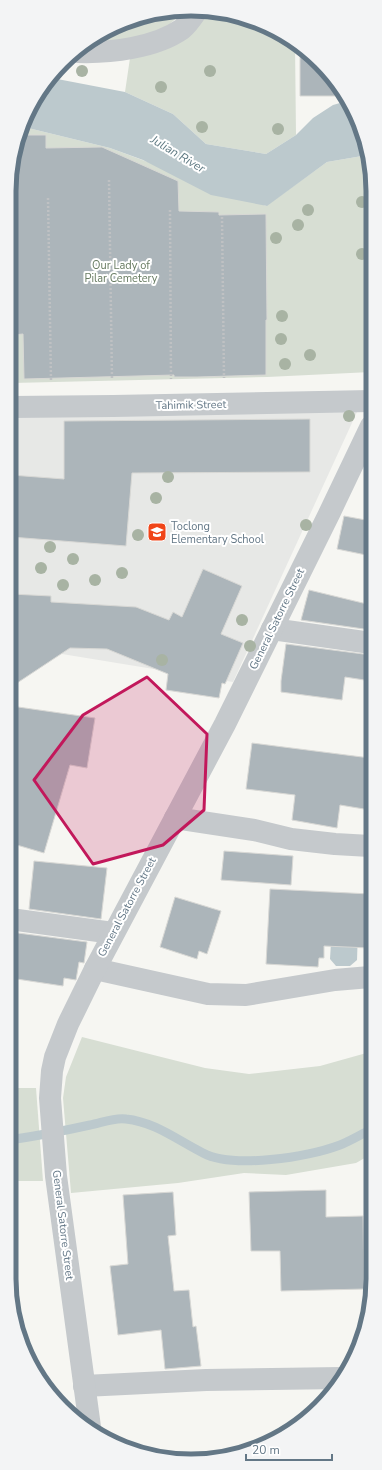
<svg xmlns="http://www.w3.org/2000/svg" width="382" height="1470" font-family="'Nunito Sans',sans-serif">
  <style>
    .built { fill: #e7e8e6 }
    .green { fill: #d7ded3 }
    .water { fill: #bcc9cd }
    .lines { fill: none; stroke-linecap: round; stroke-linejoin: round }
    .stream { stroke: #bcc9cd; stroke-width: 9 }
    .building { fill: #acb5ba; stroke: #d8d8d5 }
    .path { stroke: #bfc1c3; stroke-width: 2.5; stroke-dasharray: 2 2; stroke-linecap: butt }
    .minor { stroke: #c5c9cc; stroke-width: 22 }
    .tree { fill: #a8b3a3 }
    .marked { fill: #c2185b; fill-opacity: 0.2; stroke: #c2185b; stroke-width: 3; stroke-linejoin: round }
    .labels { text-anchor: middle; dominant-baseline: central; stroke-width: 4; stroke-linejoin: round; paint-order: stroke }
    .park-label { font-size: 11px; fill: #687c62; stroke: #fff }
    .street-label { font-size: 11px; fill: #637786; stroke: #fff }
    .poi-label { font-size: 11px; fill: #637786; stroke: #fff; text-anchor: start }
    .water-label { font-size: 12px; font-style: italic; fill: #5f7a83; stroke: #fff }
    .rim { fill: none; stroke: #637786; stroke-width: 5 }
  </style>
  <rect width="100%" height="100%" fill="#f6f6f2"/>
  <!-- built -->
  <path class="built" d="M357 412 233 682 62 654 35 650 11 649 12 416Z"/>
  <!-- green -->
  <g class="green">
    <path d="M204 12H226L282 33 295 44 296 135 266 154 206 144 173 114 125 92 130 58Z"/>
    <path d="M155 13H182L162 31 115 43H87L90 40Z"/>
    <path d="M24 127 110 148 266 206 327 162 368 155 371 167V372L267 377 12 383V156Z"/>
    <path d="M82 1037 205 1068 249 1074 320 1066 370 1052V1155L356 1163 286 1175 244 1173 178 1183 71 1193 63 1098 66 1077Z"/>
    <path d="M10 1088H36L43 1181H9Z"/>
  </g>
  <!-- water -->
  <g class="water">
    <path d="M52 78 125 92 173 114 206 144 266 154 296 135 313 118 333 105 347 101 359 121 368 155 327 162 267 206 211 195 143 160 110 148 24 127 40 90Z"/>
    <path d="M332 926 358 929 357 960 350 966H336L330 959Z"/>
  </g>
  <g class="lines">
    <!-- stream -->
    <path class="stream" d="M9 1140C37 1136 63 1131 90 1125 101 1123 115 1117 126 1119 155 1122 177 1140 203 1153 233 1169 308 1157 340 1145 350 1141 360 1135 370 1130"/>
  </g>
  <!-- building -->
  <g class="building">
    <path d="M300 48 328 71 344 96H300Z"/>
    <path d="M21 135H46V148L102 147 178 181 179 211 219 212V215L266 214 267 320H266V375L197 377H174V375L24 379 23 334 12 335V156Z"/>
    <path d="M310 419V472L132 473 126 546 11 537V475L64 479V421Z"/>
    <path d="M344 516 371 521V556L337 549Z"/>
    <path d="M203 569 242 586 221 634 243 643 225 684 222 683 219 698 166 690 168 674 107 649 70 648 11 687V594L51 596V602L136 607 169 620 173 612 182 617Z"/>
    <path d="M309 590 371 605V630L301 620Z"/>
    <path d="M286 644 371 655V681L345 677 342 700 281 692V681Z"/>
    <path d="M11 706 95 718 87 768 70 765 44 853 10 843Z"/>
    <path d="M252 743 370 758V810L340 805 337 828 292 820 295 795 246 789Z"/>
    <path d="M224 851 293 856 291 885 221 880Z"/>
    <path d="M34 861 107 868 101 919 29 909Z"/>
    <path d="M270 889 370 894V948L324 946V958H319L318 967 266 964Z"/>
    <path d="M175 897 221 911 207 954 199 951 197 959 160 947Z"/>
    <path d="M10 932 87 942 84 963 79 962 76 980 64 978 63 986 10 978Z"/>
    <path d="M326 1190V1217L363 1216 364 1289 281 1291 280 1251H251L249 1192Z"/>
    <path d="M173 1192 176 1235 168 1236 174 1291 189 1290 193 1327 196 1326 201 1366 165 1369 161 1330 118 1335 110 1266 128 1264 123 1195Z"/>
  </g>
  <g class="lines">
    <!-- path -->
    <g class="path">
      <path d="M109 180 112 380"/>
      <path d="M48 198 51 381"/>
      <path d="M170 210 171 379"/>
      <path d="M222 217 224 378"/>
    </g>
    <!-- minor -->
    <g class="minor">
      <path d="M78 52C110 53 155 48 182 29 187 25 192 18 196 12"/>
      <path d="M12 407 113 406 371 401"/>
      <path d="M272 629 371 643"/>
      <path d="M175 818 254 830 291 839 335 844 370 846"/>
      <path d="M10 919 113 933"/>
      <path d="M95 969 208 994 246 995 335 980 370 977"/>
      <path d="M84 1386 206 1380 342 1378"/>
      <path d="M90 1427 56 1176 50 1098 52 1071 55 1057 68 1024 95 969 225 724 330 512 371 426"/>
    </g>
  </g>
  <!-- trees -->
  <g class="tree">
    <circle cx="82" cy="71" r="6"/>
    <circle cx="210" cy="71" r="6"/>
    <circle cx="161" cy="87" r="6"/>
    <circle cx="202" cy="127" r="6"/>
    <circle cx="278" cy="129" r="6"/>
    <circle cx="362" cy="202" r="6"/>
    <circle cx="308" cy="210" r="6"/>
    <circle cx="298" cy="225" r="6"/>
    <circle cx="276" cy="238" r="6"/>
    <circle cx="362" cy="254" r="6"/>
    <circle cx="282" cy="316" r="6"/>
    <circle cx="281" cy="339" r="6"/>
    <circle cx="310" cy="355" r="6"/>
    <circle cx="285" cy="364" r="6"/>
    <circle cx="349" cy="416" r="6"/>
    <circle cx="168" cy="477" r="6"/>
    <circle cx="156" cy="498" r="6"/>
    <circle cx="306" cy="525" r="6"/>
    <circle cx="138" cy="535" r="6"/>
    <circle cx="50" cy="547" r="6"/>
    <circle cx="73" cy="559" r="6"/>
    <circle cx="41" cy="568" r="6"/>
    <circle cx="122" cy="573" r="6"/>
    <circle cx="95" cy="580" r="6"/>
    <circle cx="63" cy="585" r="6"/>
    <circle cx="242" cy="620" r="6"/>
    <circle cx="250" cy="646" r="6"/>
    <circle cx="162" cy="660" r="6"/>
  </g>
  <!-- marked area -->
  <path class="marked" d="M147 677 207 734 204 810 163 845 93 864 34 780 83 715Z"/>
  <!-- icons -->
  <defs>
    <g id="school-square" transform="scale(1)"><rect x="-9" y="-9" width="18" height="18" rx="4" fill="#f04518" stroke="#fff"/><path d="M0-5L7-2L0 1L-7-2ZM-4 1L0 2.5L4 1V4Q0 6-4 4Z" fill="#fff"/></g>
  </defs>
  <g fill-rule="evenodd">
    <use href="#school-square" x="157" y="532"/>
  </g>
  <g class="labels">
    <!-- park labels -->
    <g class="park-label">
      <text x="121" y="265">Our Lady of<tspan x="121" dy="13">Pilar Cemetery</tspan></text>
    </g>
    <!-- street labels -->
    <g class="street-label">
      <text transform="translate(191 405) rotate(-1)">Tahimik Street</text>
      <text transform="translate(277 619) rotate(-64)">General Satorre Street</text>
      <text transform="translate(127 907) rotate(-62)">General Satorre Street</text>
      <text transform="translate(63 1225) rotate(83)">General Satorre Street</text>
    </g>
    <!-- poi labels -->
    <g class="poi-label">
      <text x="171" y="526">Toclong<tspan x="171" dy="13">Elementary School</tspan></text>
    </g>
    <!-- water labels -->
    <g class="water-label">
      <text transform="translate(178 154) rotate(31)">Julian River</text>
    </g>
  </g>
  <!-- crop -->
  <path d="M0 0H382V1470H0ZM191 16H191A175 175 0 0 1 366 191V1279A175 175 0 0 1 191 1454H191A175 175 0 0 1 16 1279V191A175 175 0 0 1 191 16Z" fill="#f3f4f5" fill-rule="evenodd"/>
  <path class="rim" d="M191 16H191A175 175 0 0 1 366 191V1279A175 175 0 0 1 191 1454H191A175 175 0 0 1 16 1279V191A175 175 0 0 1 191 16Z"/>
  <!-- scale -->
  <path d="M246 1454v6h86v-6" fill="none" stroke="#637786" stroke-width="2"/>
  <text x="252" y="1454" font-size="12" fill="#637786" stroke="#ffffff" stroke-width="3" paint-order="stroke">20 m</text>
</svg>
